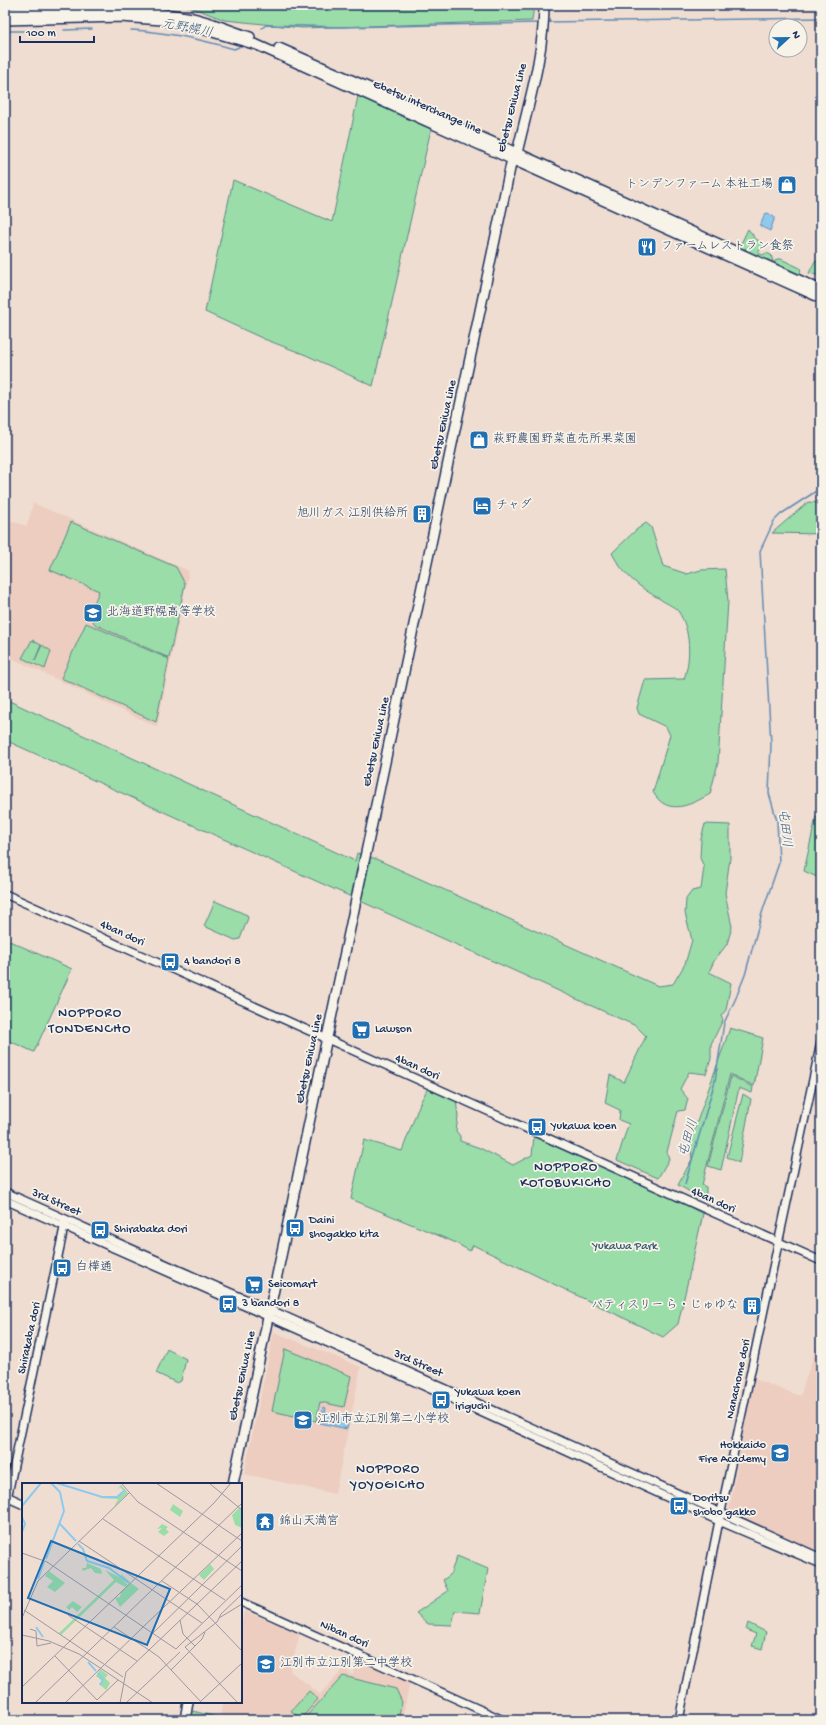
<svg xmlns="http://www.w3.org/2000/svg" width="826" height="1725" font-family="'Gochi Hand','Klee One',sans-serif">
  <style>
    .built { fill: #eccdc0 }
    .green { fill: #9adda9; stroke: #5a8684 }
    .water { fill: #8ec9ee; stroke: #608bb4 }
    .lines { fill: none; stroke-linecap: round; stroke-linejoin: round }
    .stream { stroke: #608bb4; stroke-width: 1.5 }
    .tertiary-casing { stroke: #1b2f5e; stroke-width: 10 }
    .secondary-casing { stroke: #1b2f5e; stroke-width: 11 }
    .primary-casing { stroke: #1b2f5e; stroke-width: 12 }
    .tertiary { stroke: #f7f3e8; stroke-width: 7 }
    .secondary { stroke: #f7f3e8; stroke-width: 8 }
    .primary { stroke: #f7f3e8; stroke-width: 9 }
    .labels { text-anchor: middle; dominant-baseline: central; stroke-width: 3.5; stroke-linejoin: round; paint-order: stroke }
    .street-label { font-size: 12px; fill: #1b2f5e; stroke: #f7f3e8 }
    .poi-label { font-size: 12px; fill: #1b2f5e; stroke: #f7f3e8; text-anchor: start }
    .park-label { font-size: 12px; fill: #3b5a71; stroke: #f7f3e8 }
    .water-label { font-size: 13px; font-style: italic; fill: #385682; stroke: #f7f3e8 }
    .quarter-label { font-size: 14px; letter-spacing: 1px; fill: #1b2f5e; stroke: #f7f3e8 }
    .inset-river { fill: none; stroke: #8ec9ee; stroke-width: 2 }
    .inset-road { fill: none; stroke: #9b97a3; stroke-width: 1 }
    .view { fill: #1f6fb2; fill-opacity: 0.15; stroke: #1f6fb2; stroke-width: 2 }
    .inset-edge { fill: none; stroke: #1b2f5e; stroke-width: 2 }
  </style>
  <rect width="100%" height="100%" fill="#f0ddd1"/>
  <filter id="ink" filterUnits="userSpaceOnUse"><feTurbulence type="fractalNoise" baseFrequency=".025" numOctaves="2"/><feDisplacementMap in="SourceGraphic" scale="8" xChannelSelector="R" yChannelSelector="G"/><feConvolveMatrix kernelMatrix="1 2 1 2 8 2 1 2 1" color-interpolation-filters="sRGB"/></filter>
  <g filter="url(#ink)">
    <!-- built -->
    <g class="built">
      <path d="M33 503 189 571 157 727 5 655V519L27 526Z"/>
      <path d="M821 1068V1109L813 1105Z"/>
      <path d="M274 1332 361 1367 335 1494 244 1474Z"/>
      <path d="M816 1348 821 1350V1554L730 1513 729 1509 754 1379 800 1396Z"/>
      <path d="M244 1611 300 1633 290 1671 320 1694 344 1669 353 1675 358 1659 410 1682 402 1720H233L220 1717 223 1702H241V1624Z"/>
    </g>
    <!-- green -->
    <g class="green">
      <path d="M185 5H534L532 21 302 28 225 20Z"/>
      <path d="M358 96 431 129 373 386 306 355 264 339 205 312 233 180 332 222Z"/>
      <path d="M748 229 753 235V237L764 244 758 253 763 255 766 253 771 255 773 261 770 262 747 252 745 248 743 250 739 248Z"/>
      <path d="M777 259H781L800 268 801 272 798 275 775 264 774 262Z"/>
      <path d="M815 261 821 263V276L809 273Z"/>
      <path d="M808 502 821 503V534L772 533Z"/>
      <path d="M71 522 176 567 185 584 169 658 96 625C86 616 95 602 99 591L50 570Z"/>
      <path d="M646 523 651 527 663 566 687 574 701 570 725 569 728 601 718 763 710 794C691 805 667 817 653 792L670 735 666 727 639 714 637 708 645 680 684 679C691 659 691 629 678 611 674 606 665 603 660 599 640 588 622 574 612 553L636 530Z"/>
      <path d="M86 623 169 659 156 722 61 678Z"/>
      <path d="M32 640 41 645 35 660 42 645 51 651 45 669 22 658Z"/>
      <path d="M5 699 355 861 357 853 376 859 658 986 673 984 685 964 692 940 685 913 686 899 692 891 701 889 704 867 700 858 701 839 705 824 730 825V858L725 893 732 927 727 944 714 961 709 972 731 983 726 1010 721 1016 723 1020 711 1044V1059L706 1074 689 1072 680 1089 688 1099 685 1110 678 1111 667 1152 669 1159 658 1178 617 1160 627 1128 629 1124 619 1120 620 1110 605 1103 610 1075 624 1082 646 1036 636 1026 5 740Z"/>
      <path d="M816 817H821V879L804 871Z"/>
      <path d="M215 901 247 915 248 918 240 939 235 940 204 926Z"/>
      <path d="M5 939 72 969 34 1052 5 1039Z"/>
      <path d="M730 1028 763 1038 754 1086 730 1074 702 1185 706 1187V1201L678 1185 692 1159 690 1142Z"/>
      <path d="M731 1076 753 1087 752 1093 739 1088 721 1170 708 1166Z"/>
      <path d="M429 1086 456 1099 458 1117 456 1131 460 1136V1141L480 1148 513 1165 532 1155 534 1136 654 1188 703 1214 678 1324 663 1337 473 1245 470 1251 454 1242 351 1199 364 1140 402 1151 420 1103Z"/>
      <path d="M743 1094 751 1099 739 1163 727 1157Z"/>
      <path d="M167 1349 186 1359 181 1381 177 1383 156 1373Z"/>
      <path d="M285 1349 351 1376 344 1407 320 1402 316 1421 272 1411Z"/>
      <path d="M457 1556 488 1569 480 1613 455 1611 452 1625 428 1624 416 1613 448 1591 443 1580 450 1575Z"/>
      <path d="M748 1623 766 1632 762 1649 752 1646 756 1634 746 1630Z"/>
      <path d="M343 1676 396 1689 402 1702 398 1720H303Z"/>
      <path d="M309 1691 318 1699 301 1719 291 1711Z"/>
      <path d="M193 1711 228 1720H192Z"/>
    </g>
    <!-- water -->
    <g class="water">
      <path d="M768 213 774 217V220L770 231 760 226 765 214Z"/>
      <path d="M323 1407 326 1408 325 1413 349 1418 347 1429 320 1423Z"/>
    </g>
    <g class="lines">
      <!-- stream -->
      <g class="stream">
        <path d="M547 22 821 18"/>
        <path d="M262 28 266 25 342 27 539 23"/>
        <path d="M64 30 92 29"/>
        <path d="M131 30C167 32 200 39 234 49L239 47"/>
        <path d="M6 31H39"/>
        <path d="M685 1184 715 1081 724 1023 735 1000 745 975 762 913 779 863 777 821 769 793 771 744 760 551 774 521 781 514 821 488"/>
      </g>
      <!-- tertiary casing -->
      <g class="tertiary-casing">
        <g id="tertiary">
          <path d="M5 894 821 1261"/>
          <path d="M5 1192C93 1231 181 1272 271 1310L821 1558"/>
          <path d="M5 1200 369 1361 719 1521 821 1564"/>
          <path d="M5 1508 65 1223"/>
          <path d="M241 1602 503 1720"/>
          <path d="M679 1720 719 1521 821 1042"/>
        </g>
      </g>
      <!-- secondary casing -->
      <g class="secondary-casing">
        <path id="secondary" d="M5 1496 23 1504"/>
      </g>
      <!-- primary casing -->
      <g class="primary-casing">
        <g id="primary">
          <path d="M5 12C67 11 131 6 192 18 211 22 231 31 250 37"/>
          <path d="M5 20 121 17 162 20 192 26 257 45 821 298"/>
          <path d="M279 48 517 153 821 290"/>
          <path d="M233 1484 512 159 517 153C528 105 544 55 544 5"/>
          <path d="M185 1720 188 1702"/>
        </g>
      </g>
      <!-- tertiary -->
      <use href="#tertiary" class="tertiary"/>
      <!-- secondary -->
      <use href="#secondary" class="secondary"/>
      <!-- primary -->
      <use href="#primary" class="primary"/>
    </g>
  </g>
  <!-- icons -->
  <defs>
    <g id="shop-square" transform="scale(1)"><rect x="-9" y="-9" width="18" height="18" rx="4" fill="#1f6fb2" stroke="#f7f3e8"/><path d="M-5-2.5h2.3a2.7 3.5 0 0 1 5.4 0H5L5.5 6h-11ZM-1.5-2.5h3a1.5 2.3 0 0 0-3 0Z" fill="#fff"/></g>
    <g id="restaurant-square" transform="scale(1)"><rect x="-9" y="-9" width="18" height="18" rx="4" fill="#1f6fb2" stroke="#f7f3e8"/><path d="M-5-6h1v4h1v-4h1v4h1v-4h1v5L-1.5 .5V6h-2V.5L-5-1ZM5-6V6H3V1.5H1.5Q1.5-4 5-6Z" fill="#fff"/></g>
    <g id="hotel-square" transform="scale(1)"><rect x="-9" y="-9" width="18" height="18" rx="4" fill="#1f6fb2" stroke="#f7f3e8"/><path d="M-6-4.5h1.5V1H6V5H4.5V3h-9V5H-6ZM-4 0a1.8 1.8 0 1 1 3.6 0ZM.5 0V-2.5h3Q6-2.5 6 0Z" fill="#fff"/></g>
    <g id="building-square" transform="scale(1)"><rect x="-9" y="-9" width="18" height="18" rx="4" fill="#1f6fb2" stroke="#f7f3e8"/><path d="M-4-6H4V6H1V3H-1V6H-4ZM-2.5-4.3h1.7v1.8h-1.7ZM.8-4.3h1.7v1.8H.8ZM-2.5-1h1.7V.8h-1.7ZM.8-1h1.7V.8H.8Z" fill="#fff"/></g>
    <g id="school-square" transform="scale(1)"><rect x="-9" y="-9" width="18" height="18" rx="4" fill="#1f6fb2" stroke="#f7f3e8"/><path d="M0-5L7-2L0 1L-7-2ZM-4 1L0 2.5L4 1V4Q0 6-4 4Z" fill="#fff"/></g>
    <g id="bus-square" transform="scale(1)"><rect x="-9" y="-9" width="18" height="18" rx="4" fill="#1f6fb2" stroke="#f7f3e8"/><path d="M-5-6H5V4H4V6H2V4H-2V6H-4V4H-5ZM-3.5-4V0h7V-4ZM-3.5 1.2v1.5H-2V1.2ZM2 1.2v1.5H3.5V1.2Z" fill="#fff"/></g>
    <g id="supermarket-square" transform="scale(1)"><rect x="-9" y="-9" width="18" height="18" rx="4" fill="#1f6fb2" stroke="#f7f3e8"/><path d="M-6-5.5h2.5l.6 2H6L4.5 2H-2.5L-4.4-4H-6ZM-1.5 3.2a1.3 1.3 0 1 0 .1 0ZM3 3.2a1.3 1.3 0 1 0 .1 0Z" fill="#fff"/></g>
    <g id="temple-square" transform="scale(1)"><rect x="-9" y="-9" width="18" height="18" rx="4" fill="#1f6fb2" stroke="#f7f3e8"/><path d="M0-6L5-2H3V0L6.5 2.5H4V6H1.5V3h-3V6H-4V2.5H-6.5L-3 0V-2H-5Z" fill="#fff"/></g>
  </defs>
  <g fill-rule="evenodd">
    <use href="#shop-square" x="787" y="185"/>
    <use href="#restaurant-square" x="647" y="247"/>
    <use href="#shop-square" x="479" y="440"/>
    <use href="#hotel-square" x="482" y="506"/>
    <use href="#building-square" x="422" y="514"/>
    <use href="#school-square" x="93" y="613"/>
    <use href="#bus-square" x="170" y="962"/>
    <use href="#supermarket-square" x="361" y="1030"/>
    <use href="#bus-square" x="537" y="1127"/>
    <use href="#bus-square" x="295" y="1228"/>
    <use href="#bus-square" x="100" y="1230"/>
    <use href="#bus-square" x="62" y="1268"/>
    <use href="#supermarket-square" x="254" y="1285"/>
    <use href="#bus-square" x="228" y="1304"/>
    <use href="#building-square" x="752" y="1306"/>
    <use href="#bus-square" x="441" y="1400"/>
    <use href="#school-square" x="303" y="1420"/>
    <use href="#school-square" x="780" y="1453"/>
    <use href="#bus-square" x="679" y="1506"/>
    <use href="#temple-square" x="265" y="1522"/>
    <use href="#school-square" x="266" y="1664"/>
  </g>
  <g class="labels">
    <!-- street labels -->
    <g class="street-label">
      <text transform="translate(427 108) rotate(24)">Ebetsu interchange line</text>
      <text transform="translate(513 108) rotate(-76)">Ebetsu Eniwa Line</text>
      <text transform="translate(444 425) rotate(-78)">Ebetsu Eniwa Line</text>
      <text transform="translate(377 742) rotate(-78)">Ebetsu Eniwa Line</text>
      <text transform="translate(122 934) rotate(24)">4ban dori</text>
      <text transform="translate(310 1059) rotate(-78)">Ebetsu Eniwa Line</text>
      <text transform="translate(417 1068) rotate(24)">4ban dori</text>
      <text transform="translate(713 1201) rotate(24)">4ban dori</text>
      <text transform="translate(56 1203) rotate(24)">3rd Street</text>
      <text transform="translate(30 1338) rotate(-78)">Shirakaba dori</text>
      <text transform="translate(418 1364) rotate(24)">3rd Street</text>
      <text transform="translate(243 1376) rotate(-78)">Ebetsu Eniwa Line</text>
      <text transform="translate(739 1379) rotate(-78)">Nanachome dori</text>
      <text transform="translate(344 1635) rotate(24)">Niban dori</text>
    </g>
    <!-- poi labels -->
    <g class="poi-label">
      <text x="773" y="185" text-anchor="end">トンデンファーム 本社工場</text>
      <text x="661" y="247">ファームレストラン食祭</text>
      <text x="493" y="440">萩野農園野菜直売所果菜園</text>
      <text x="496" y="506">チャダ</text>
      <text x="408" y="514" text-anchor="end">旭川ガス 江別供給所</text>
      <text x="107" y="613">北海道野幌高等学校</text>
      <text x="184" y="962">4 bandori 8</text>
      <text x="375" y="1030">Lawson</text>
      <text x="551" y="1127">Yukawa koen</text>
      <text x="309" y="1221">Daini<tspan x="309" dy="14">shogakko kita</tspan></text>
      <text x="114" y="1230">Shirabaka dori</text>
      <text x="76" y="1268">白樺通</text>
      <text x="268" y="1285">Seicomart</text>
      <text x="242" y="1304">3 bandori 8</text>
      <text x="738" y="1306" text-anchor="end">パティスリー ら・じゅゆな</text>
      <text x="455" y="1393">Yukawa koen<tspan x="455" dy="14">iriguchi</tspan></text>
      <text x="317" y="1420">江別市立江別第二小学校</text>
      <text x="766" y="1446" text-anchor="end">Hokkaido<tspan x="766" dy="14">Fire Academy</tspan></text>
      <text x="693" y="1499">Doritsu<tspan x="693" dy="14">shobo gakko</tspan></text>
      <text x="279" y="1522">錦山天満宮</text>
      <text x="280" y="1664">江別市立江別第二中学校</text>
    </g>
    <!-- park labels -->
    <g class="park-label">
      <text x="625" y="1247">Yukawa Park</text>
    </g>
    <!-- water labels -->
    <g class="water-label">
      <text transform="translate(187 29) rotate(11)">元野幌川</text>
      <text transform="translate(784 828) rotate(83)">屯田川</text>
      <text transform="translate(689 1138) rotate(-74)">屯田川</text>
    </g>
    <!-- quarter labels -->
    <g class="quarter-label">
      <text x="90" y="1013">NOPPORO<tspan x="90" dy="16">TONDENCHO</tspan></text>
      <text x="566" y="1167">NOPPORO<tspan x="566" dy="16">KOTOBUKICHO</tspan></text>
      <text x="388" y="1469">NOPPORO<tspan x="388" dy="16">YOYOGICHO</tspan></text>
    </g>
  </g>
  <!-- overview -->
  <g transform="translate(22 1483)">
    <rect width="220" height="220" fill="#f0ddd1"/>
    <path d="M99 2 106 10 92 24 96 16 75 15 95 14 103 9 98 4 93 8ZM151 21 161 28 158 34 148 27ZM217 25 220 27V45L213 42 210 32ZM140 41 146 44 144 46 147 49 142 53 136 49 140 45 135 46ZM65 80 79 86 80 91 73 90 69 85 61 88 60 85H64ZM188 81 192 86 182 97 177 92ZM83 87 99 95V91L108 99 107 101 100 96 106 102 103 104 94 99 39 152 37 150 92 97ZM27 88 43 100 33 109 25 104 31 98 23 93ZM109 100 117 106 98 124 93 115 98 114 99 109ZM51 118 60 124 55 129 50 124 47 127 44 124ZM78 186 86 192 83 195 88 200 84 207 77 201 80 198 74 193Z" fill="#9adda9"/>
    <path class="inset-river" d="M35 0 80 14H95L103 7M0 23 19 0M0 34 3 41 0 49M37 40 54 58M56 61 61 66 65 78 87 85 107 100M24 76 42 28 38 9 29 0M16 96 22 79M14 144 21 154M66 179 74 188M76 190 81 197 78 202"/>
    <path class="inset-road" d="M99 0 116 19 220 88M134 0 220 58M187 0 220 27M81 36 203 117M57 58 180 140M0 70 25 79 154 166 158 162M140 98 175 121M175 121 220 168M2 127 101 194M46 132 115 178M0 135 16 98 107 10M197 135 220 121M158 137 161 151 173 163M92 144 127 167M121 144 220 50M8 146 14 148 15 163 29 160M131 150 220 63M0 152 27 158 57 171 131 220M158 162 220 102M127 167 137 174 180 220M33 173 75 217 96 197M149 187 180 156 183 149M0 204 192 20 209 0M179 218 220 180M13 220 220 20M43 220 121 144M98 220 104 189 220 78M104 220 158 169M216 220 163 164 195 139 199 131 220 111"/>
    <path class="view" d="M29 58 148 106 125 162 6 115Z"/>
    <rect width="220" height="220" class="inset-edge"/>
  </g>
  <!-- margin -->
  <rect width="826" height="1725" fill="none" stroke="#f7f3e8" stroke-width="20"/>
  <rect x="10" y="10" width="806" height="1705" fill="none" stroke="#1b2f5e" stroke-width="1.5" filter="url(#ink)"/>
  <!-- north arrow -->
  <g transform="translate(788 38) rotate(68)"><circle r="19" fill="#f7f3e8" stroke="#9fa5b1"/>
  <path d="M0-3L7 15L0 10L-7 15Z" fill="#1f6fb2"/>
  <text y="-6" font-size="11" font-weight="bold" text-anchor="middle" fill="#1b2f5e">N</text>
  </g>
  <!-- scale -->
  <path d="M20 36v6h74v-6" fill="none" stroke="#1b2f5e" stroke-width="2"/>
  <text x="26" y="36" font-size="12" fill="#1b2f5e" stroke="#f7f3e8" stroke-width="3" paint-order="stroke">100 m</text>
</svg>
